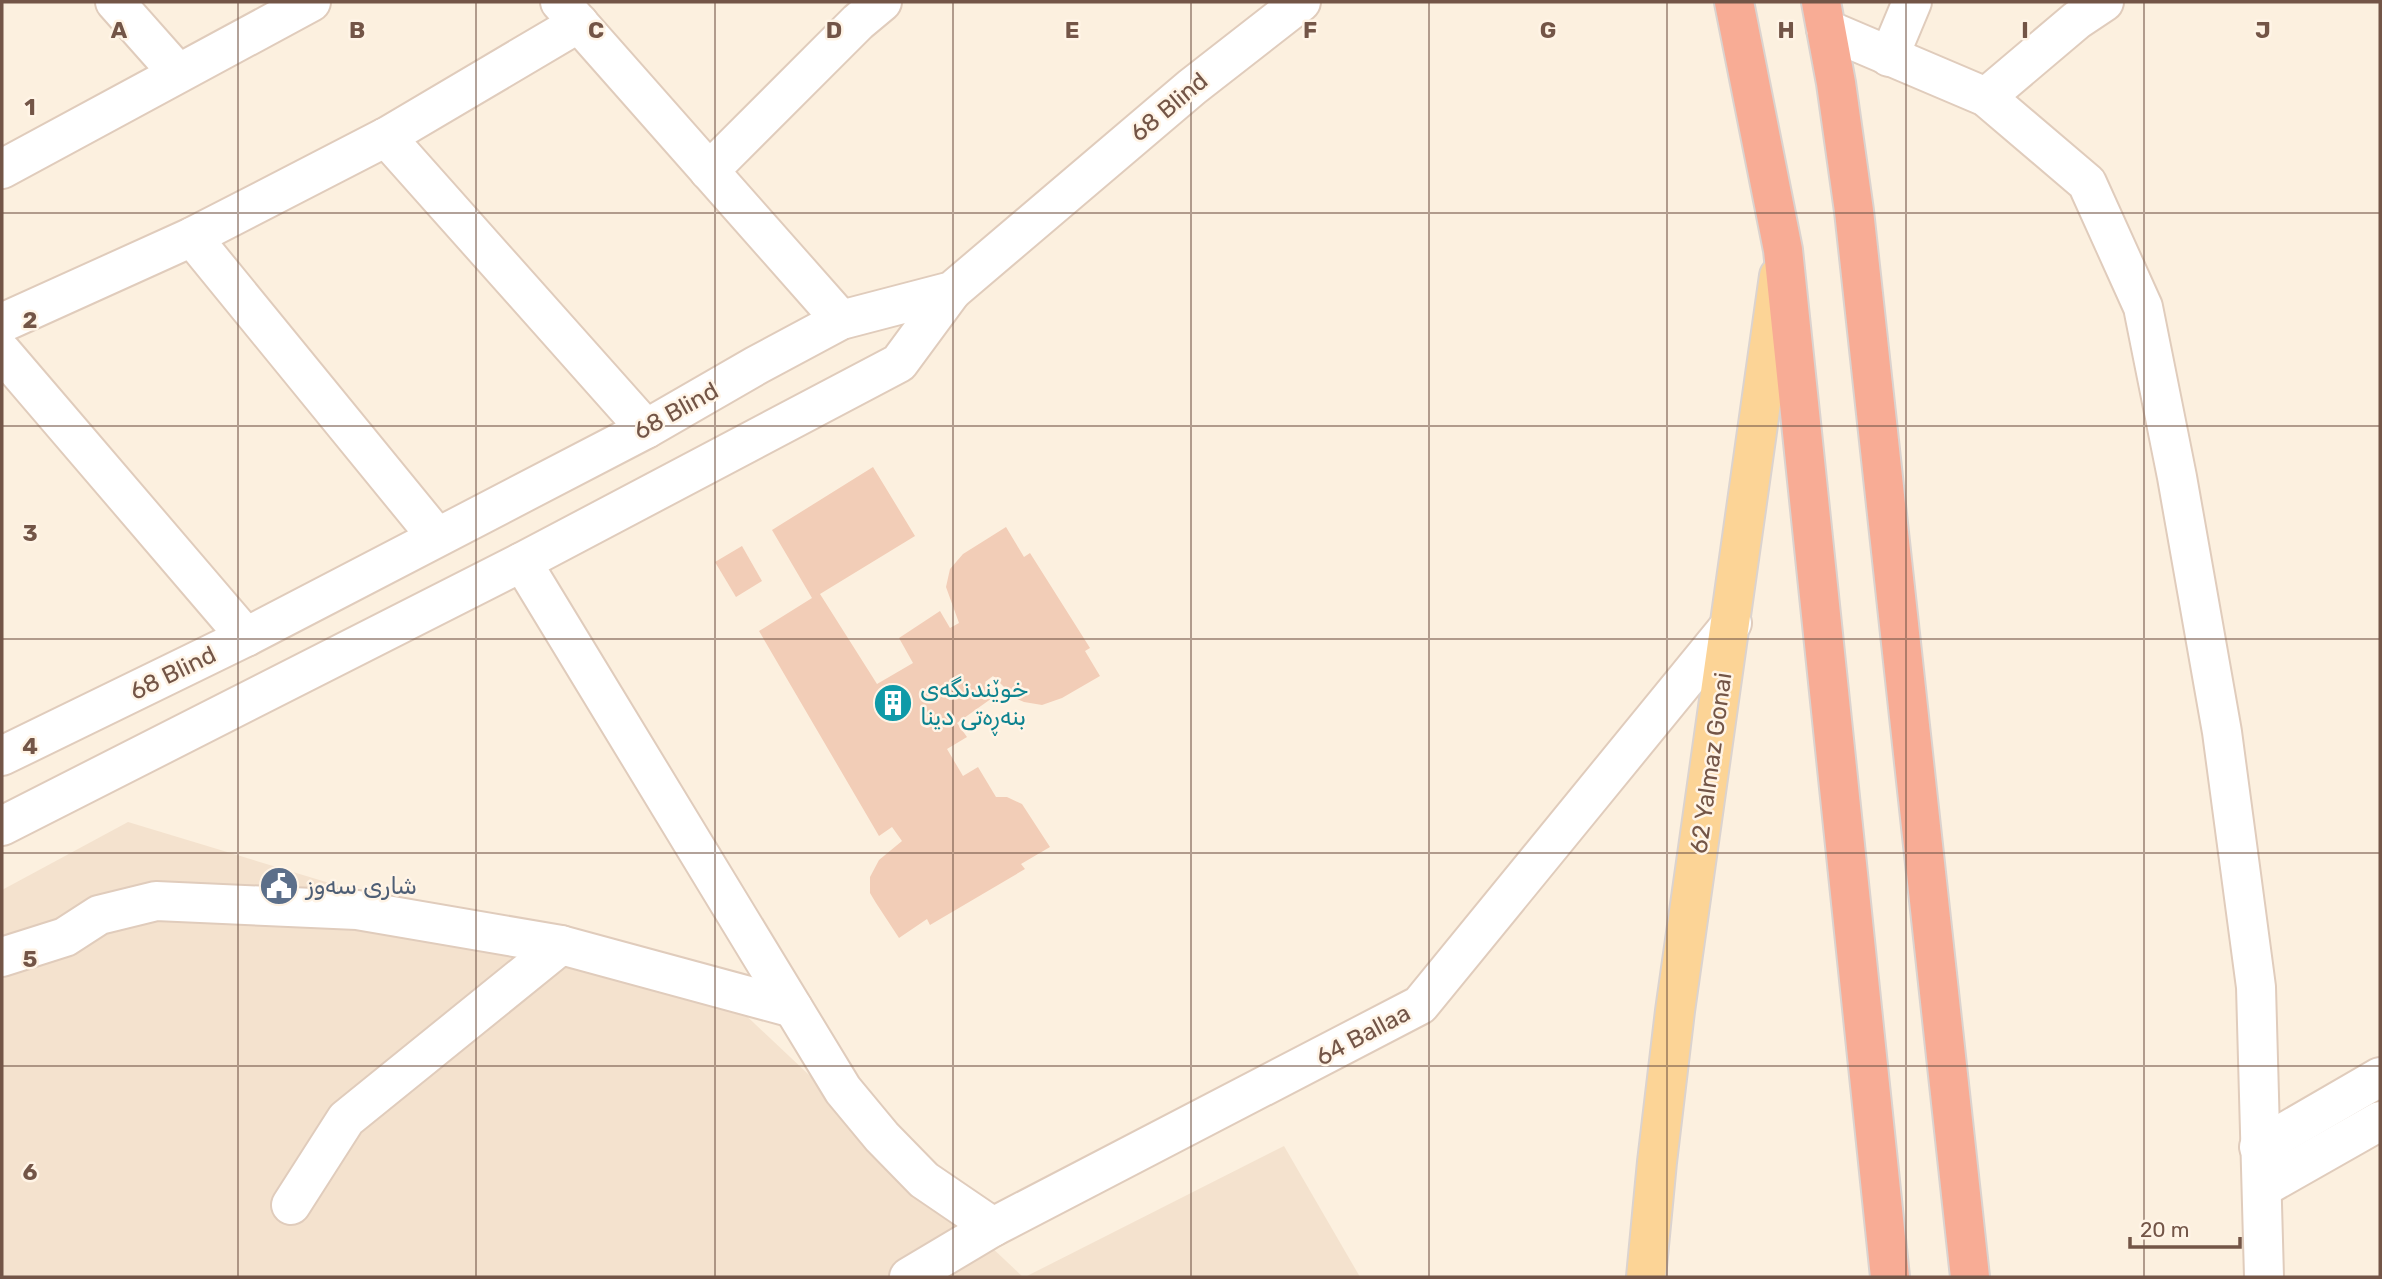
<svg xmlns="http://www.w3.org/2000/svg" width="2382" height="1279" font-family="Rubik,'Noto Sans Arabic',sans-serif">
  <style>
    .residential { fill: #f4e2ce }
    .building { fill: #f2cdb7 }
    .lines { fill: none; stroke-linecap: round; stroke-linejoin: round }
    .minor-casing { stroke: #e0ccbc; stroke-width: 42 }
    .major-casing { stroke: #dbd3cf; stroke-width: 42 }
    .highway-casing { stroke: #dbd3cf; stroke-width: 42 }
    .minor { stroke: #fff; stroke-width: 38 }
    .major { stroke: #fcd496; stroke-width: 38 }
    .highway { stroke: #f8ac95; stroke-width: 38 }
    .grid { fill: none; stroke: #735547; stroke-width: 2; stroke-opacity: 0.55 }
    .labels { text-anchor: middle; dominant-baseline: central; stroke-width: 5; stroke-linejoin: round; paint-order: stroke }
    .street-label { font-size: 24px; fill: #735547; stroke: #fff4e6 }
    .culture-label { font-size: 24px; fill: #0d838f; stroke: #fff4e6; text-anchor: start }
    .service-label { font-size: 24px; fill: #4e5e75; stroke: #fff4e6; text-anchor: start }
    .grid-label { font-size: 23px; text-anchor: middle; font-weight: bold; fill: #735547; stroke: #fff4e6; stroke-width: 5; stroke-linejoin: round; paint-order: stroke }
  </style>
  <rect width="100%" height="100%" fill="#fcf0df"/>
  <!-- residential -->
  <g class="residential">
    <path d="M128 822 736 1006 1023 1277H2V890Z"/>
    <path d="M1284 1146 1360 1277H1025Z"/>
  </g>
  <!-- building -->
  <g class="building">
    <path d="M873 467 915 536 820 594 877 684 913 663 899 638 940 611 950 628 959 623 946 587 950 569 963 554 1006 527 1024 557 1030 553 1090 648 1085 651 1100 676 1062 698 1042 705 1024 702 1015 698 993 676 985 682 995 696 957 723 967 737 947 749 963 776 978 767 996 797H1007L1022 804 1050 847 1021 864 1025 869 930 925 927 919 899 938 876 903 870 893V877L879 860 902 841 892 827 879 836 759 631 812 598 772 530Z"/>
    <path d="M742 546 762 581 736 597 715 562Z"/>
  </g>
  <g class="lines">
    <!-- minor casing -->
    <g class="minor-casing">
      <g id="minor">
        <path d="M115 2 178 73"/>
        <path d="M560 2 841 320"/>
        <path d="M1826 29 1986 97 2087 183 2143 307 2177 477 2222 732 2256 987 2264 1277"/>
        <path d="M1889 57 1912 2"/>
        <path d="M1986 97 2077 20 2104 2"/>
        <path d="M386 137 646 429"/>
        <path d="M2 169 311 2"/>
        <path d="M709 171 858 22 882 2"/>
        <path d="M192 237 437 537"/>
        <path d="M2 323 192 237 386 137 579 23"/>
        <path d="M2 352 246 637"/>
        <path d="M522 562 843 1090 882 1137 924 1180 993 1227"/>
        <path d="M2 756 246 637 646 429 757 365 841 320 952 291 1192 87 1301 2"/>
        <path d="M2 826 522 562 899 363 952 291"/>
        <path d="M2 957 65 937 99 915 156 901 357 910 561 945"/>
        <path d="M2259 1147 2380 1077"/>
        <path d="M2262 1188 2380 1121"/>
        <path d="M291 1205 346 1119 561 945 793 1008"/>
        <path d="M909 1277 993 1227 1420 1005 1732 623"/>
      </g>
    </g>
    <!-- major casing -->
    <g class="major-casing">
      <path id="major" d="M1646 1277 1657 1162 1675 1011 1779 276"/>
    </g>
    <!-- highway casing -->
    <g class="highway-casing">
      <g id="highway">
        <path d="M1734 2 1783 250 1890 1277"/>
        <path d="M1821 2 1836 83 1854 211 1970 1277"/>
      </g>
    </g>
    <!-- minor -->
    <use href="#minor" class="minor"/>
    <!-- major -->
    <use href="#major" class="major"/>
    <!-- highway -->
    <use href="#highway" class="highway"/>
  </g>
  <!-- grid -->
  <path class="grid" d="M238 2V1277M476 2V1277M715 2V1277M953 2V1277M1191 2V1277M1429 2V1277M1667 2V1277M1906 2V1277M2144 2V1277M2 213H2380M2 426H2380M2 639H2380M2 853H2380M2 1066H2380"/>
  <!-- icons -->
  <defs>
    <g id="building-disc" transform="scale(2.0125)"><circle r="9.5" fill="#0f9aa8" stroke="#fff4e6"/><path d="M-4-6H4V6H1V3H-1V6H-4ZM-2.5-4.3h1.7v1.8h-1.7ZM.8-4.3h1.7v1.8H.8ZM-2.5-1h1.7V.8h-1.7ZM.8-1h1.7V.8H.8Z" fill="#fff"/></g>
    <g id="civic-disc" transform="scale(2.0125)"><circle r="9.5" fill="#5c6f8a" stroke="#fff4e6"/><path d="M-.6-6.5H3V-4.5H.6V-3L4-1V1h2V6H-6V1h2V-1L-.6-3ZM-1.2 2.5V6h2.4V2.5Z" fill="#fff"/></g>
  </defs>
  <g fill-rule="evenodd">
    <use href="#building-disc" x="893" y="703"/>
    <use href="#civic-disc" x="279" y="886"/>
  </g>
  <g class="labels">
    <!-- street labels -->
    <g class="street-label">
      <text transform="translate(1169 107) rotate(-40)">68 Blind</text>
      <text transform="translate(676 411) rotate(-29)">68 Blind</text>
      <text transform="translate(173 673) rotate(-26)">68 Blind</text>
      <text transform="translate(1711 763) rotate(-82)">62 Yalmaz Gonai</text>
      <text transform="translate(1363 1035) rotate(-28)">64 Ballaa</text>
    </g>
    <!-- culture labels -->
    <g class="culture-label">
      <text x="920" y="689">خوێندنگەی<tspan x="920" dy="28">بنەڕەتی دینا</tspan></text>
    </g>
    <!-- service labels -->
    <g class="service-label">
      <text x="306" y="886">شاری سەوز</text>
    </g>
  </g>
  <g class="grid-label">
    <text x="119" y="38">A</text>
    <text x="357" y="38">B</text>
    <text x="596" y="38">C</text>
    <text x="834" y="38">D</text>
    <text x="1072" y="38">E</text>
    <text x="1310" y="38">F</text>
    <text x="1548" y="38">G</text>
    <text x="1786" y="38">H</text>
    <text x="2025" y="38">I</text>
    <text x="2263" y="38">J</text>
    <text x="30" y="115">1</text>
    <text x="30" y="328">2</text>
    <text x="30" y="541">3</text>
    <text x="30" y="754">4</text>
    <text x="30" y="967">5</text>
    <text x="30" y="1180">6</text>
  </g>
  <!-- border -->
  <rect width="2382" height="1279" fill="none" stroke="#735547" stroke-width="7"/>
  <!-- scale -->
  <path d="M2130 1237v10h110v-10" fill="none" stroke="#735547" stroke-width="3.5"/>
  <text x="2140" y="1237" font-size="21" fill="#735547" stroke="#fff4e6" stroke-width="5" paint-order="stroke">20 m</text>
</svg>
